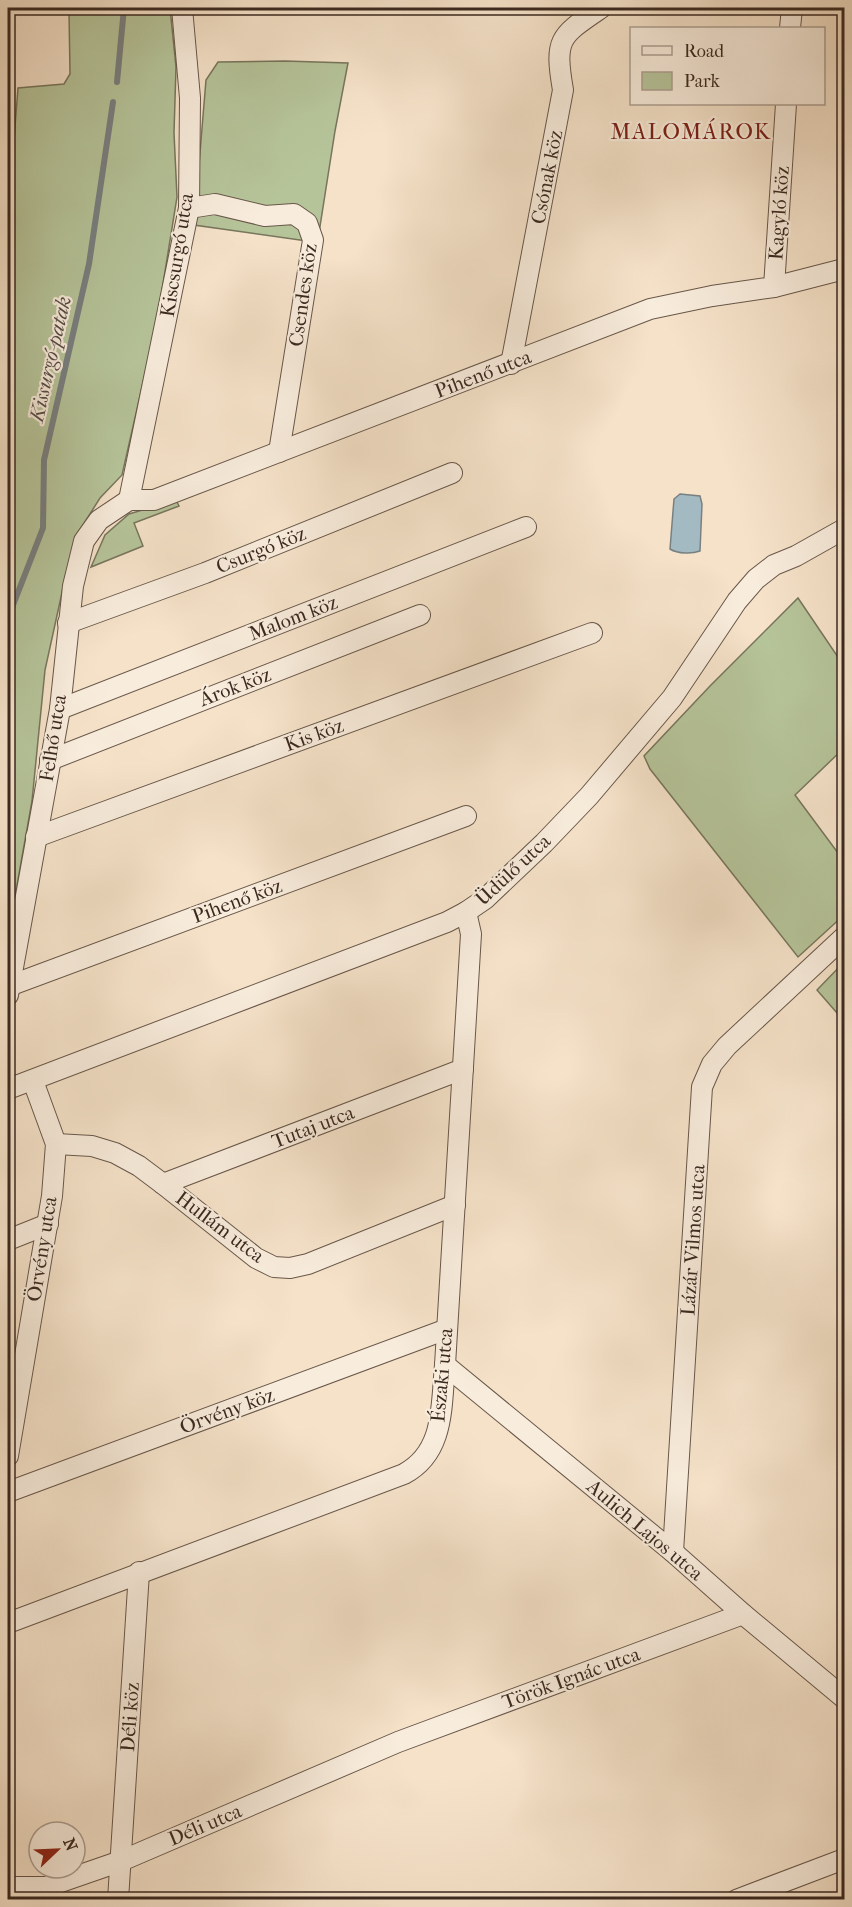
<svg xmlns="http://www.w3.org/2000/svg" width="852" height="1907" font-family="'IM FELL French Canon',serif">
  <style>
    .green { fill: #b6c49a; stroke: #78765d; stroke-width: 1.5 }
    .water { fill: #a3bac2; stroke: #798081; stroke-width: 1.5 }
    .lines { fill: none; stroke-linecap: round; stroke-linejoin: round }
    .stream { stroke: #798081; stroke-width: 6 }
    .street-casing { stroke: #69574a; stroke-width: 22 }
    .street { stroke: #f8ecdc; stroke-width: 20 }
    .labels { text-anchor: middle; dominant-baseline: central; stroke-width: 4.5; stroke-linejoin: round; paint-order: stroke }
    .street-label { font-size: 20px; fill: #3a2920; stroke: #f8ecdc }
    .water-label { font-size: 21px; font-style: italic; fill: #544d48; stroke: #f8ecdc }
    .quarter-label { font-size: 22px; letter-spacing: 1.5px; fill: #7a1f14; stroke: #f8ecdc }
  </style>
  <rect width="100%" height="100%" fill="#f5e2c9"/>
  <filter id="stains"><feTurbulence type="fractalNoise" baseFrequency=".00333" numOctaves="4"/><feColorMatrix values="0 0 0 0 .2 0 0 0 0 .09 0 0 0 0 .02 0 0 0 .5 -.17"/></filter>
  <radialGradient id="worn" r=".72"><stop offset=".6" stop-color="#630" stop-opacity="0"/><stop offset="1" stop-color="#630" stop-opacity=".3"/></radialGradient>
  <!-- green -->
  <g class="green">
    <path d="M86 8H170L176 67 174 133 177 197 157 321 122 475 100 498 76 536 63 588 45 670 32 801 8 936V216L18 88 64 84 70 74 69 11Z"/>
    <path d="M285 61 348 63 335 131 318 239 307 241 194 225 206 80 218 62Z"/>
    <path d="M176 500 179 506 134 523 143 546 91 567 105 535 129 514Z"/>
    <path d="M798 598 844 666V748L795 795 844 861V915L798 957 650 769 644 756 710 686Z"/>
    <path d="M844 962V1021L817 990Z"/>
  </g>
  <!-- water -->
  <path class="water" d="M680 494 700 496 702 504 700 551C692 554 678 554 670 549L674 499Z"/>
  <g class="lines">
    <!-- stream -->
    <g class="stream">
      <path d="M117 82 124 8"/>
      <path d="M8 618 43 528 44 460 89 264 113 102"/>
    </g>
    <!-- street casing -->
    <g class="street-casing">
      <g id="street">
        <path d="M790 28 792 8"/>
        <path d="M189 208 215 204 265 216 294 214 307 223 313 240 279 452"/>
        <path d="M774 287 786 104"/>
        <path d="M511 364 563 90C554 38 560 36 601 8"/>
        <path d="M129 500H154L650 309 712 296 774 287 844 269"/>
        <path d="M129 500 189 208 190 98 182 8"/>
        <path d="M68 623 205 573 452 473"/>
        <path d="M60 709 526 527"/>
        <path d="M50 760 420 615"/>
        <path d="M36 837 592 633"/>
        <path d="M9 986 466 816"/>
        <path d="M8 995 60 709 73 586 84 541 99 520 129 500"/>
        <path d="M8 1089 447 922 466 912 485 899 544 843 589 796 672 698 737 601 756 579 774 565 796 556 844 529"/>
        <path d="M56 1144 92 1146 115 1153 139 1166 163 1184 256 1258 274 1267 290 1268 308 1264 455 1205"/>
        <path d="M163 1184 463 1069"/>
        <path d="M8 1240 48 1224"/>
        <path d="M445 1365 673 1552 743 1614 844 1698"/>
        <path d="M8 1456 52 1196 56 1144 33 1081"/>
        <path d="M8 1492 447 1329"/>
        <path d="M673 1552 702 1087 712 1064 727 1046 844 937"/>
        <path d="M8 1623 404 1474C445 1452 441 1406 445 1365L471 934 466 912"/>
        <path d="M8 1887H46L121 1861 398 1742 743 1614"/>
        <path d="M118 1900 139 1572"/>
        <path d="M736 1900 844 1859"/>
      </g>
    </g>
    <!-- street -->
    <use href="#street" class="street"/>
  </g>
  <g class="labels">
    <!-- street labels -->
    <g class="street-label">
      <text transform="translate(547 177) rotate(-79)">Csónak köz</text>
      <text transform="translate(779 213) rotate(-86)">Kagyló köz</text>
      <text transform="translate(177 255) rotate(-81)">Kiscsurgó utca</text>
      <text transform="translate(303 295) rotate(-82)">Csendes köz</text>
      <text transform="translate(483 374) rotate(-21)">Pihenő utca</text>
      <text transform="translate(261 550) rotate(-22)">Csurgó köz</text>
      <text transform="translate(293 618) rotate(-21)">Malom köz</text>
      <text transform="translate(235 687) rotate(-21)">Árok köz</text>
      <text transform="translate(314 735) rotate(-20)">Kis köz</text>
      <text transform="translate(53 738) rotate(-81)">Felhő utca</text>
      <text transform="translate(513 870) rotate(-43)">Üdülő utca</text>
      <text transform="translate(237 901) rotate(-20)">Pihenő köz</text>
      <text transform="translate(313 1127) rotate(-21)">Tutaj utca</text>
      <text transform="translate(220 1227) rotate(37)">Hullám utca</text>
      <text transform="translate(693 1240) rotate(-86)">Lázár Vilmos utca</text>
      <text transform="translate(42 1249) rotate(-81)">Örvény utca</text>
      <text transform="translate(442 1375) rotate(-85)">Északi utca</text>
      <text transform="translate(227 1411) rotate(-20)">Örvény köz</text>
      <text transform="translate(645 1530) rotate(40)">Aulich Lajos utca</text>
      <text transform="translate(571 1678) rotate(-20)">Török Ignác utca</text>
      <text transform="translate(130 1717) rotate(-86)">Déli köz</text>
      <text transform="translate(205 1825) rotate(-23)">Déli utca</text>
    </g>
    <!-- water labels -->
    <g class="water-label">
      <text transform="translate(50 359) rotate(-77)">Kissurgó-patak</text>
    </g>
    <!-- quarter labels -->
    <g class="quarter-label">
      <text x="691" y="132">MALOMÁROK</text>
    </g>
  </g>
  <!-- margin -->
  <rect width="852" height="1907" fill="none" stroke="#f5e2c9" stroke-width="30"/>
  <rect x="9" y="9" width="834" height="1889" fill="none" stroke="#3a2920" stroke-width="3"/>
  <rect x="15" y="15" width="822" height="1877" fill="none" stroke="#3a2920" stroke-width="1.5"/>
  <!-- legend -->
  <rect x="630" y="27" width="195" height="78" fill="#f8ecdc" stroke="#ac9e91" stroke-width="1.5"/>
  <rect x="642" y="46" width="30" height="9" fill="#f8ecdc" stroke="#ac9e91" stroke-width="1.5"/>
  <text x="684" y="57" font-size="18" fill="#3a2920">Road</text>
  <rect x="642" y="72" width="30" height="18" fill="#b6c49a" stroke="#ac9e91" stroke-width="1.5"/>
  <text x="684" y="87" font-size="18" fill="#3a2920">Park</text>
  <!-- north arrow -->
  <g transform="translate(57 1850) rotate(67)"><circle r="28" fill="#f8ecdc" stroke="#ac9e91" stroke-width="1.5"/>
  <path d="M0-4.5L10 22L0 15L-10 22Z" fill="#8f2418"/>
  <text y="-9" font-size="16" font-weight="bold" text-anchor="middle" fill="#3a2920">N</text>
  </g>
  <rect width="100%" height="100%" filter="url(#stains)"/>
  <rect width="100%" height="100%" fill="url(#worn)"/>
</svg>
